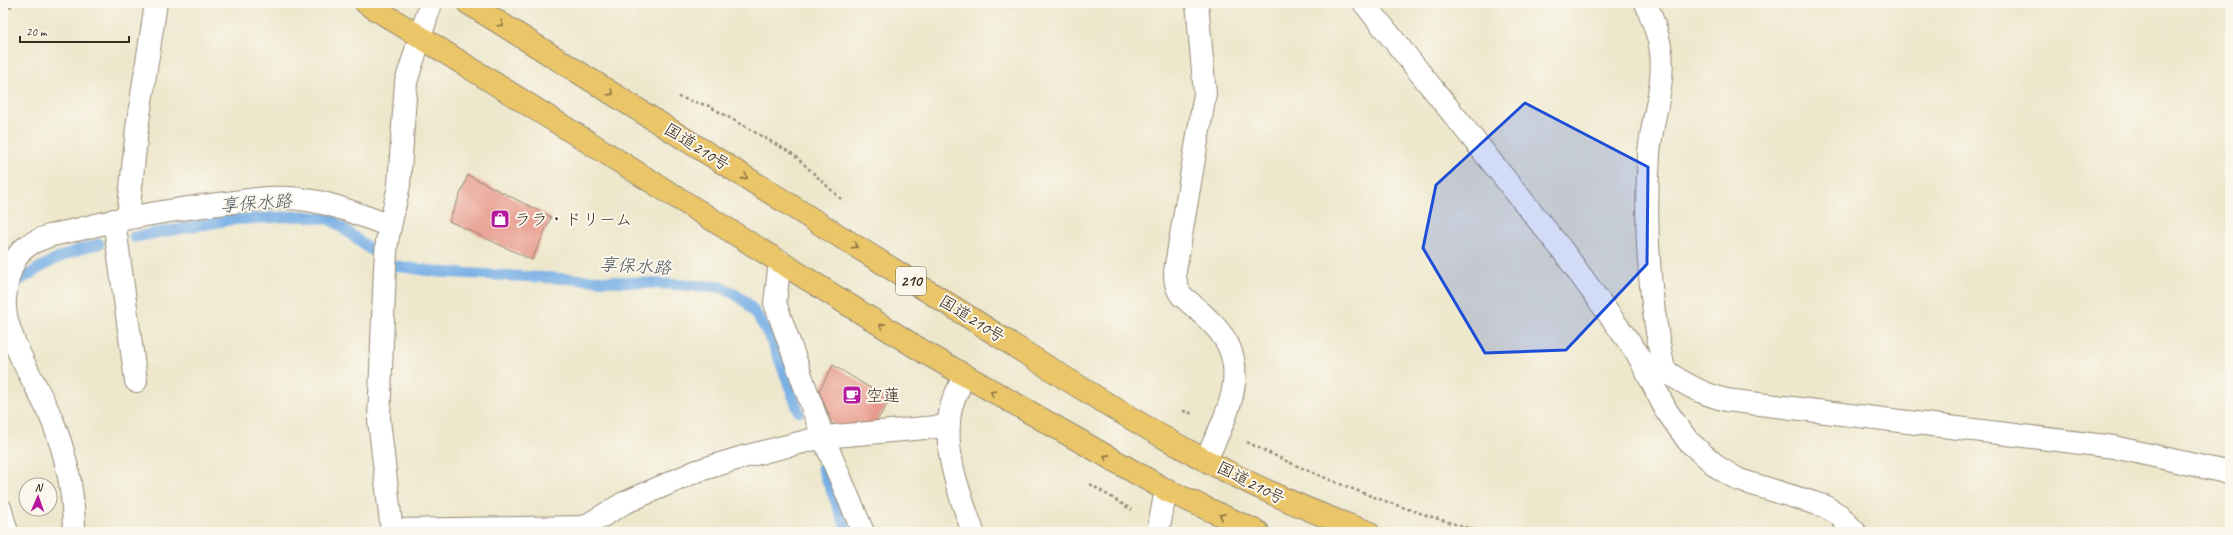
<svg xmlns="http://www.w3.org/2000/svg" width="2233" height="535" font-family="Caveat,'Klee One',sans-serif">
  <style>
    .lines { fill: none; stroke-linecap: round; stroke-linejoin: round }
    .stream { stroke: #76aee5; stroke-width: 11 }
    .building { fill: #e79a8c }
    .lane-casing { stroke: #948875; stroke-width: 18 }
    .street-casing { stroke: #948875; stroke-width: 24 }
    .highway-casing { stroke: #948875; stroke-width: 24 }
    .path { stroke: #948875; stroke-width: 2.5; stroke-dasharray: 3 3; stroke-linecap: butt }
    .lane { stroke: #fff; stroke-width: 16 }
    .street { stroke: #fff; stroke-width: 22 }
    .highway { stroke: #eac669; stroke-width: 22 }
    .oneway { stroke: #8a7040 }
    .marked { fill: #1d4ed8; fill-opacity: 0.2; stroke: #1d4ed8; stroke-width: 3; stroke-linejoin: round }
    .labels { text-anchor: middle; dominant-baseline: central; stroke-width: 4; stroke-linejoin: round; paint-order: stroke }
    .shield { fill: #fbf7ec; stroke: #75685c; stroke-width: 1 }
    .shield-label { font-size: 16px; font-weight: bold; fill: #3b2a1e }
    .street-label { font-size: 17px; fill: #3b2a1e; stroke: #fbf7ec }
    .poi-label { font-size: 17px; fill: #3b2a1e; stroke: #fbf7ec; text-anchor: start }
    .water-label { font-size: 18px; font-style: italic; fill: #505864; stroke: #fbf7ec }
  </style>
  <rect width="100%" height="100%" fill="#fbf7ec"/>
  <filter id="ink" filterUnits="userSpaceOnUse"><feTurbulence type="fractalNoise" baseFrequency=".025" numOctaves="2"/><feDisplacementMap in="SourceGraphic" scale="8" xChannelSelector="R" yChannelSelector="G"/><feConvolveMatrix kernelMatrix="1 2 1 2 8 2 1 2 1" color-interpolation-filters="sRGB"/></filter>
  <filter id="wash" filterUnits="userSpaceOnUse"><feTurbulence type="fractalNoise" baseFrequency=".012" numOctaves="4" result="noise"/><feDisplacementMap in="SourceGraphic" scale="16" xChannelSelector="R" yChannelSelector="G"/><feGaussianBlur stdDeviation="0.9" result="paint"/><feColorMatrix in="noise" values="0 0 0 0 0 0 0 0 0 0 0 0 0 0 0 0 0 1.4 0 .05"/><feComposite in="paint" operator="in"/></filter>
  <g filter="url(#wash)">
    <rect width="100%" height="100%" fill="#ede7cc"/>
    <g class="lines">
      <!-- stream -->
      <g class="stream">
        <path d="M134 237 229 220 301 216 328 219 336 223 371 250"/>
        <path d="M396 266 439 272 721 287C730 292 740 296 747 303 773 330 785 378 799 412"/>
        <path d="M6 287C19 282 29 274 41 267 59 256 79 249 99 244"/>
        <path d="M822 468 848 532"/>
      </g>
    </g>
    <g id="blocks">
      <!-- building -->
      <g class="building">
        <path d="M3 3H12L11 8 3 6Z"/>
        <path d="M468 175 551 217 532 260 449 221Z"/>
        <path d="M833 365 890 400 874 425 834 428 819 391Z"/>
      </g>
    </g>
  </g>
  <g filter="url(#ink)">
    <use href="#blocks" fill-opacity="0" stroke="#948875" stroke-width="1"/>
    <g class="lines">
      <!-- lane casing -->
      <g class="lane-casing">
        <path id="lane" d="M3 507 10 532"/>
      </g>
      <!-- street casing -->
      <g class="street-casing">
        <g id="street">
          <path d="M1197 3 1205 94 1175 271C1175 281 1176 288 1182 296 1196 308 1211 320 1222 335 1251 374 1223 422 1206 460"/>
          <path d="M1364 3 1563 251 1637 353 1666 410 1688 441 1719 468 1739 480 1824 506 1839 515 1855 532"/>
          <path d="M1646 3C1652 19 1659 35 1661 52 1665 87 1651 121 1649 155 1644 228 1649 299 1664 370L1655 382"/>
          <path d="M128 217 137 128 156 3"/>
          <path d="M114 220 136 381"/>
          <path d="M780 261 775 303 823 437 863 532"/>
          <path d="M1664 370C1684 384 1702 394 1726 400L2114 447 2230 473"/>
          <path d="M964 376C960 386 954 397 951 407 942 451 959 492 973 532"/>
          <path d="M392 530 584 527 624 503 697 471 743 457 823 437 948 426"/>
          <path d="M74 532C74 495 67 457 53 422 40 389 2 334 5 300 6 283 11 258 26 247 41 236 62 233 80 229 126 217 171 210 218 204 245 201 272 195 299 199 331 202 360 215 390 226"/>
          <path d="M392 532 379 420 385 267 387 241 399 185 406 82 431 3"/>
          <path d="M1158 532 1166 490"/>
        </g>
      </g>
      <!-- highway casing -->
      <g class="highway-casing">
        <g id="highway">
          <path d="M366 3 924 352 1166 490 1258 532"/>
          <path d="M468 3C629 104 791 206 953 307 1086 391 1218 481 1368 532"/>
        </g>
      </g>
      <!-- path -->
      <g class="path">
        <path d="M678 97 709 106 793 154 841 199"/>
        <path d="M1183 411 1194 414"/>
        <path d="M1247 442C1322 480 1401 509 1482 532"/>
        <path d="M1090 484 1132 510"/>
      </g>
      <!-- lane -->
      <use href="#lane" class="lane"/>
      <!-- street -->
      <use href="#street" class="street"/>
      <!-- highway -->
      <use href="#highway" class="highway"/>
    </g>
    <!-- one-way arrows -->
    <defs><path id="oneway-chevron" d="M-2-3.5L2.5 0L-2 3.5" fill="none" stroke-width="1.6" stroke-linecap="round" stroke-linejoin="round"/></defs>
    <g class="oneway">
      <use href="#oneway-chevron" transform="translate(501 24) rotate(32)"/>
      <use href="#oneway-chevron" transform="translate(611 93) rotate(32)"/>
      <use href="#oneway-chevron" transform="translate(745 177) rotate(32)"/>
      <use href="#oneway-chevron" transform="translate(855 246) rotate(32)"/>
      <use href="#oneway-chevron" transform="translate(882 326) rotate(-148)"/>
      <use href="#oneway-chevron" transform="translate(993 393) rotate(-150)"/>
      <use href="#oneway-chevron" transform="translate(1106 457) rotate(-151)"/>
      <use href="#oneway-chevron" transform="translate(1222 516) rotate(-155)"/>
    </g>
  </g>
  <!-- marked area -->
  <path class="marked" d="M1525 103 1648 167 1647 264 1566 350 1485 353 1423 248 1436 185Z"/>
  <!-- icons -->
  <defs>
    <g id="shop-square" transform="scale(1)"><rect x="-9" y="-9" width="18" height="18" rx="4" fill="#b5179e" stroke="#fbf7ec"/><path d="M-5-2.5h2.3a2.7 3.5 0 0 1 5.4 0H5L5.5 6h-11ZM-1.5-2.5h3a1.5 2.3 0 0 0-3 0Z" fill="#fff"/></g>
    <g id="cafe-square" transform="scale(1)"><rect x="-9" y="-9" width="18" height="18" rx="4" fill="#b5179e" stroke="#fbf7ec"/><path d="M-5.5-4.5H6V0H3Q3 3.5 0 3.5H-2.5Q-5.5 3.5-5.5 0ZM3-3.2v2h1.7v-2ZM-6 4.5H4V6H-6Z" fill="#fff"/></g>
  </defs>
  <g fill-rule="evenodd">
    <use href="#shop-square" x="500" y="219"/>
    <use href="#cafe-square" x="852" y="395"/>
  </g>
  <g class="labels">
    <!-- shield labels -->
    <rect class="shield" x="896" y="267" width="30" height="28" rx="3"/>
    <g class="shield-label">
      <text x="911" y="281">210</text>
    </g>
    <!-- street labels -->
    <g class="street-label">
      <text transform="translate(697 147) rotate(32)">国道210号</text>
      <text transform="translate(972 319) rotate(32)">国道210号</text>
      <text transform="translate(1251 483) rotate(27)">国道210号</text>
    </g>
    <!-- poi labels -->
    <g class="poi-label">
      <text x="514" y="219">ララ・ドリーム</text>
      <text x="866" y="395">空蓮</text>
    </g>
    <!-- water labels -->
    <g class="water-label">
      <text transform="translate(256 203) rotate(-4)">享保水路</text>
      <text transform="translate(635 266) rotate(3)">享保水路</text>
    </g>
  </g>
  <!-- margin -->
  <rect width="2233" height="535" fill="none" stroke="#fbf7ec" stroke-width="16"/>
  <!-- north arrow -->
  <g transform="translate(38 497) rotate(2)"><circle r="19" fill="#fbf7ec" stroke="#aea59a"/>
  <path d="M0-3L7 15L0 10L-7 15Z" fill="#b5179e"/>
  <text y="-6" font-size="11" font-weight="bold" text-anchor="middle" fill="#3b2a1e">N</text>
  </g>
  <!-- scale -->
  <path d="M20 36v6h109v-6" fill="none" stroke="#3b2a1e" stroke-width="2"/>
  <text x="26" y="36" font-size="12" fill="#3b2a1e" stroke="#fbf7ec" stroke-width="3" paint-order="stroke">20 m</text>
</svg>
